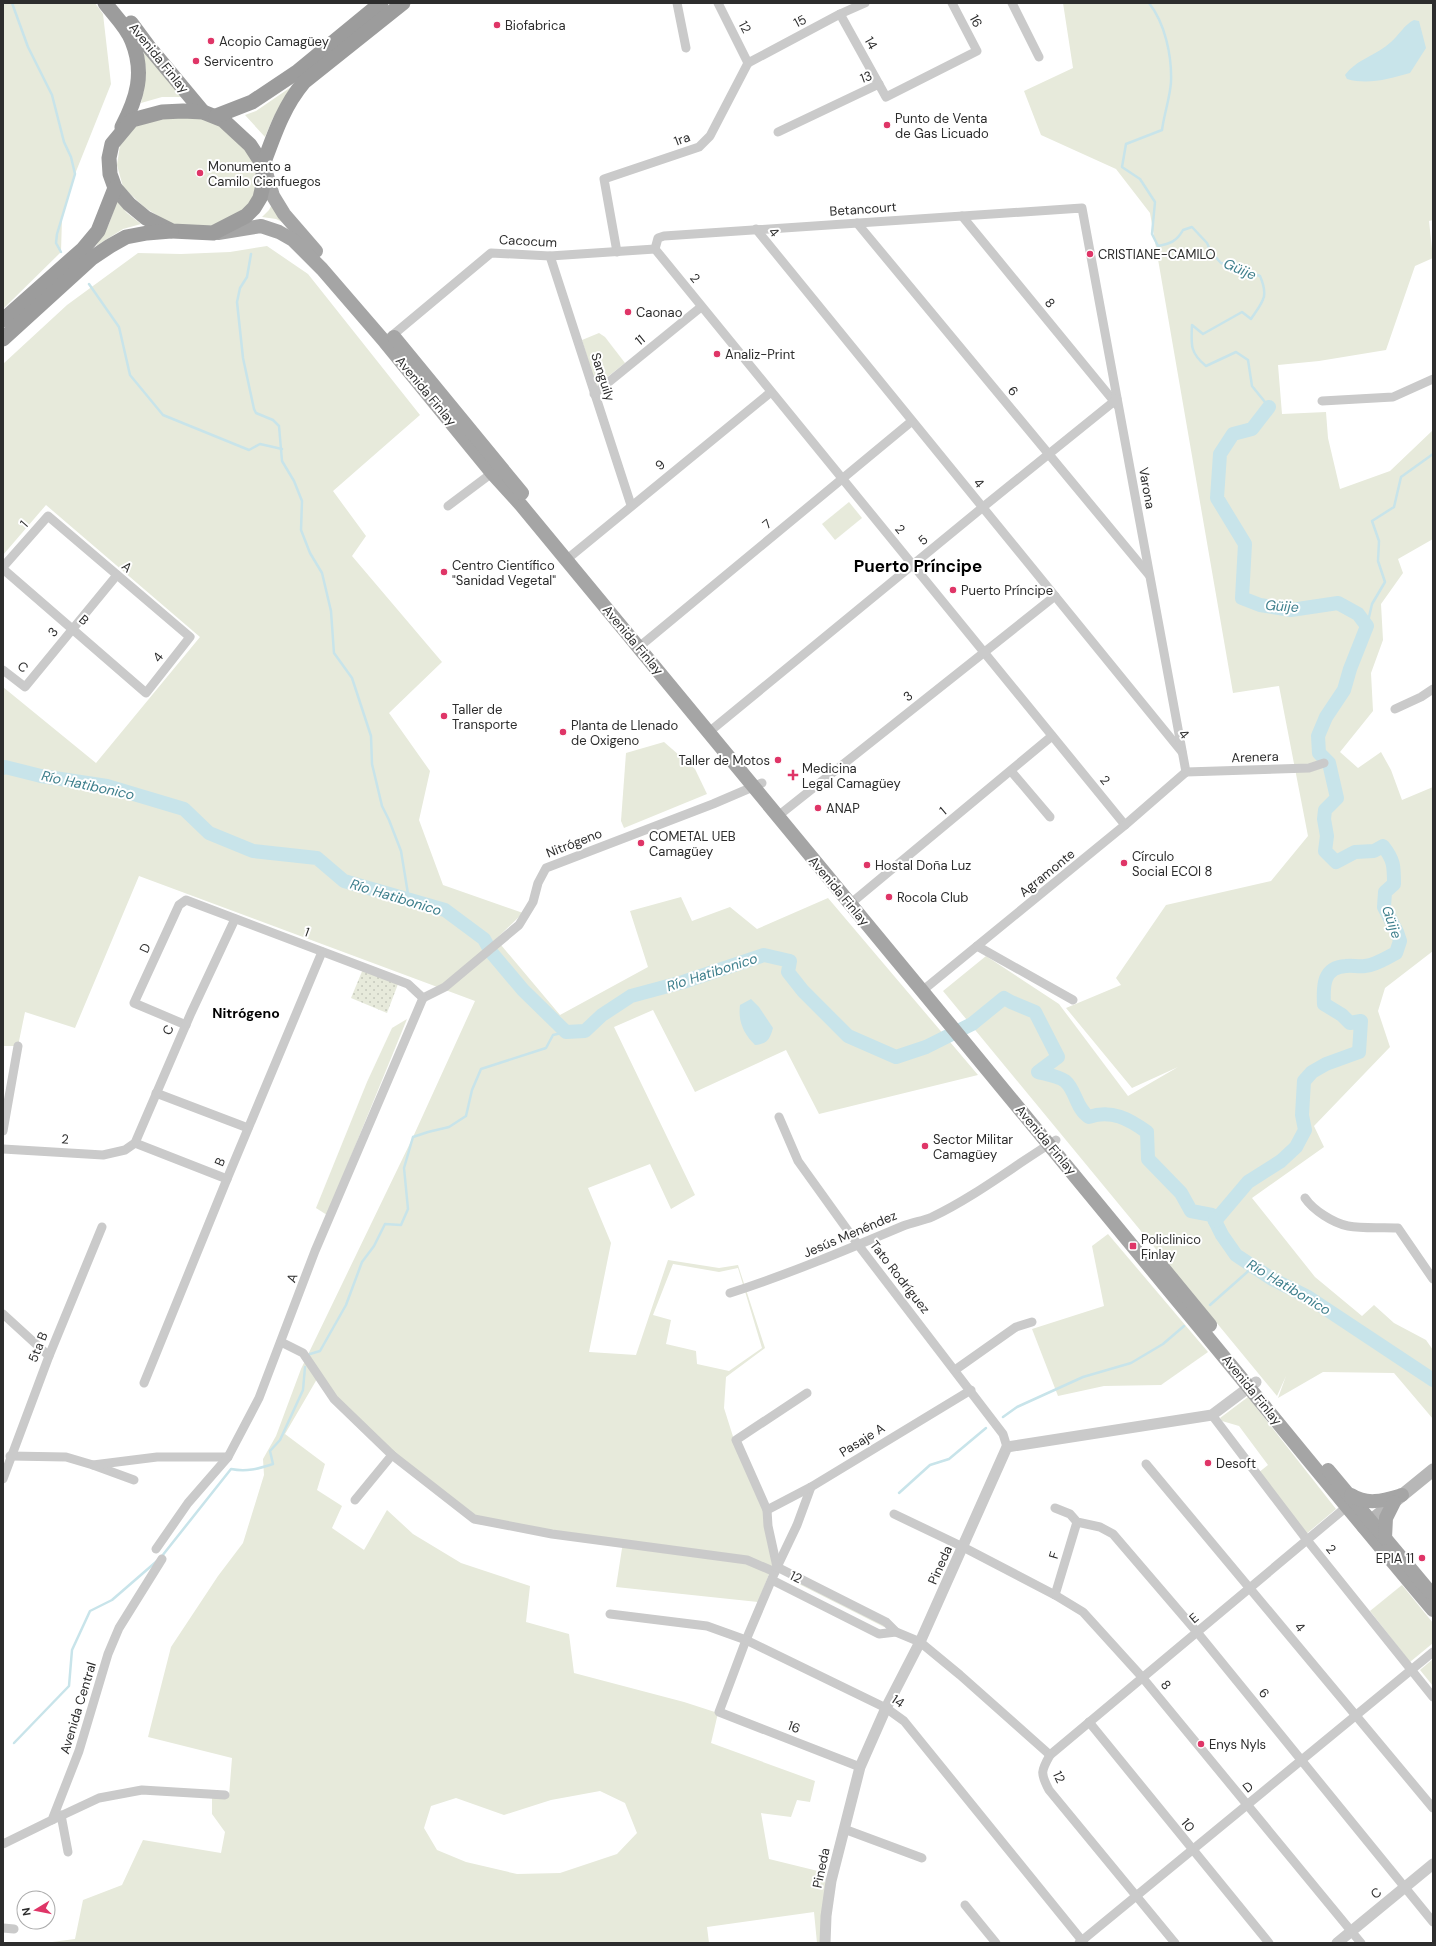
<svg xmlns="http://www.w3.org/2000/svg" width="1436" height="1946" font-family="'DM Sans',sans-serif">
  <style>
    .green { fill: #e7eadb; fill-rule: evenodd }
    .park { fill: url(#park-dots) }
    .water { fill: #c8e4ea }
    .lines { fill: none; stroke-linecap: round; stroke-linejoin: round }
    .stream { stroke: #c8e4ea; stroke-width: 2.5 }
    .river { stroke: #c8e4ea; stroke-width: 14 }
    .minor { stroke: #cacaca; stroke-width: 9 }
    .tertiary { stroke: #cacaca; stroke-width: 11 }
    .secondary { stroke: #b7b7b7; stroke-width: 13 }
    .primary { stroke: #a5a5a5; stroke-width: 14 }
    .trunk { stroke: #9c9c9c; stroke-width: 15 }
    .poi-dot { fill: #df3567; stroke: #fff; stroke-width: 1.5 }
    .labels { text-anchor: middle; dominant-baseline: central; stroke-width: 4; stroke-linejoin: round; paint-order: stroke }
    .street-label { font-size: 13px; fill: #2d2d2d; stroke: #fff }
    .poi-label { font-size: 13px; fill: #2d2d2d; stroke: #fff; text-anchor: start }
    .water-label { font-size: 14px; font-style: italic; fill: #3e7f8c; stroke: #fff }
    .neighbourhood-label { font-size: 14px; font-weight: bold; fill: #000; stroke: #fff }
    .district-label { font-size: 17px; font-weight: bold; fill: #000; stroke: #fff }
  </style>
  <defs>
    <pattern id="park-dots" width="8" height="8" patternUnits="userSpaceOnUse"><rect width="8" height="8" fill="#e7eadb"/><path d="M2 2h.1M6 6h.1" fill="none" stroke="#c6c9bc" stroke-width="1.8" stroke-linecap="round"/></pattern>
  </defs>
  <rect width="100%" height="100%" fill="#fff"/>
  <!-- green -->
  <g class="green">
    <path d="M3 3H95L103 14 111 84 75 174 62 218 61 252 3 309Z"/>
    <path d="M1063 3H1433V220L1429 221 1433 258 1415 266 1386 350 1319 361 1278 365 1282 414 1326 412 1328 438 1340 489 1390 471 1433 430V539L1398 559 1403 573 1381 604 1383 640 1371 673 1373 711 1340 752 1358 768 1381 752 1391 770 1402 800 1433 787V951L1385 988 1378 1011 1390 1047 1314 1126 1324 1147 1252 1198 1315 1277 1362 1316 1374 1305 1394 1323 1426 1340 1433 1350V1419L1394 1373 1323 1372 1278 1398 1286 1376 1277 1396 943 991 986 956 1059 1004 1128 1096 1178 1067 1132 1088 1066 1008 1121 985 1116 978 1166 905 1271 881 1308 836 1279 686 1233 693 1150 213 1116 169 1041 135 1024 91 1073 68Z"/>
    <path d="M138 32 191 97H162L141 103C148 73 147 61 138 32Z"/>
    <path d="M291 87 273 118 265 137 245 115 256 111Z"/>
    <path d="M207 114 263 164 259 191 242 215 210 226H186L169 223 144 207 123 187 117 165 120 145 128 131 146 120Z"/>
    <path d="M276 197 299 230 276 219 262 217 269 210Z"/>
    <path d="M117 201 127 213 141 224 123 229 96 246 109 224Z"/>
    <path d="M267 246 308 274 420 415 333 491 366 536 352 556 442 662 389 713 430 771 419 820 443 885 523 913 496 939 560 1015 648 967 630 911 681 897 692 921 730 907 757 929 828 898 978 1075 819 1114 786 1050 695 1092 653 1010 614 1027 695 1195 671 1209 650 1164 588 1188 611 1243 589 1352 636 1355 668 1260 719 1268 738 1265 765 1348 726 1377 724 1408 736 1446 765 1504 775 1559 758 1602 616 1587 623 1542 477 1519 392 1455 317 1379 285 1434 325 1464 317 1490 342 1506 332 1528 364 1550 387 1510 413 1534 461 1563 530 1586 526 1622 569 1634 574 1673 684 1702 718 1713 711 1743 815 1781 810 1802 797 1800 791 1817 761 1813 769 1859 826 1873 821 1943H817L814 1912 707 1927 709 1943H52V1942L75 1939 83 1900 122 1885 143 1840 221 1853 225 1832 212 1814V1797L229 1796 232 1758 148 1737 171 1647 218 1576 243 1543 264 1475 263 1459 276 1436 301 1369 413 1137 475 1001 139 876 75 1028 25 1012 18 1046H3V687L96 763 200 637 46 505 3 555V364L67 305 138 253 181 254 230 252ZM673 1264 719 1272 738 1268 762 1348 729 1371 697 1364 696 1351 666 1344 671 1320 653 1315ZM600 1791 625 1803 637 1833 617 1854 560 1873 517 1874 466 1862 437 1850 424 1828 431 1806 456 1798 504 1815 551 1800Z"/>
    <path d="M599 333 605 337 625 363 596 386 582 340Z"/>
    <path d="M849 502 862 518 835 540 822 524Z"/>
    <path d="M664 742 695 769 707 794 624 828 621 821 626 753Z"/>
    <path d="M407 1019 327 1215 316 1208 367 1082 392 1028Z"/>
    <path d="M1108 1234 1208 1352 1161 1385 1104 1386 1058 1396 1032 1329 1104 1306 1092 1246Z"/>
    <path d="M1248 1397 1336 1509 1305 1535 1258 1473 1268 1465 1239 1426 1222 1421 1220 1418Z"/>
    <path d="M792 1578 886 1624 884 1627 791 1580Z"/>
    <path d="M1402 1585 1433 1623V1643L1410 1662 1370 1611Z"/>
    <path d="M1433 1659V1686L1420 1670Z"/>
  </g>
  <!-- park -->
  <path class="park" d="M363 969 398 984 387 1013 351 998Z"/>
  <!-- water -->
  <g class="water">
    <path d="M1414 20 1419 21 1426 48 1410 73C1389 79 1368 85 1347 79L1345 75C1357 59 1377 55 1391 42 1399 35 1405 24 1414 20Z"/>
    <path d="M751 999 759 1007 773 1028C770 1039 767 1044 755 1045 743 1033 738 1021 740 1005Z"/>
  </g>
  <g class="lines">
    <!-- stream -->
    <g class="stream">
      <path d="M12 3 28 47 52 95 64 142 71 157 75 174 57 234 56 243 61 252"/>
      <path d="M1149 3C1165 23 1172 56 1171 82 1170 98 1164 114 1162 130L1126 144 1122 167 1140 179 1155 202 1152 234 1158 246C1170 244 1177 241 1183 230L1192 227 1207 243 1211 252 1221 263 1260 276C1269 297 1263 301 1251 319L1242 312 1203 334 1192 325C1191 345 1190 353 1206 366L1236 352 1248 360 1252 386 1269 407"/>
      <path d="M251 254 247 277 240 288 237 302 243 358 254 409 256 413 273 420 279 426 282 461 294 481 302 501 301 530 310 553 322 573 331 611 334 653 352 678 371 736 372 764 382 806 389 820 401 851 409 900"/>
      <path d="M89 284 119 327 130 375 163 415 249 450 260 444 282 449"/>
      <path d="M1367 626 1372 604 1385 582 1378 561 1379 541 1372 521 1394 507 1401 477 1433 454"/>
      <path d="M1210 1305 1254 1266"/>
      <path d="M310 1354 320 1351 346 1305 362 1262 374 1246 385 1224 401 1225 408 1209 404 1168 413 1137 428 1132 449 1127 466 1116 472 1090 481 1069 546 1048 553 1035 566 1032"/>
      <path d="M1003 1417 1017 1407 1083 1377 1131 1363 1163 1344 1184 1326"/>
      <path d="M899 1493 930 1465 949 1459 986 1428"/>
      <path d="M162 1556 231 1469C246 1472 258 1469 273 1464L270 1451 280 1440 303 1390 305 1367"/>
      <path d="M14 1743 69 1686 72 1650 90 1611 112 1600 157 1561"/>
    </g>
    <!-- river -->
    <g class="river">
      <path d="M3 768 5 767 41 776 107 786 184 809 209 833 253 851 317 858 344 881 445 910 484 939 491 952 523 990 566 1032 585 1031 602 1015 631 996 683 982 764 955 790 961 788 972 803 991 848 1036 896 1057 926 1047 972 1024 1004 998 1011 1002 1035 1012 1058 1057 1038 1072C1045 1074 1058 1076 1065 1081 1076 1090 1076 1109 1089 1117 1111 1109 1129 1119 1147 1132L1148 1159 1181 1193 1191 1211 1212 1215 1222 1235 1236 1255 1272 1279 1308 1297 1433 1380"/>
      <path d="M1215 1221 1248 1182 1281 1161 1296 1147 1305 1130 1302 1115 1304 1081 1312 1072 1326 1064 1359 1052 1361 1021 1350 1023 1342 1015 1324 1004C1323 986 1323 967 1346 966 1352 965 1358 967 1365 966 1376 965 1386 958 1396 953L1400 941 1397 932 1384 907 1385 892 1394 884C1394 866 1394 860 1383 846L1374 851 1355 852 1336 862 1325 851 1327 836 1324 819 1325 810 1337 798 1329 763 1319 753 1318 736 1326 717 1344 690 1350 669 1367 626 1358 614 1338 603 1291 610 1260 605 1242 598 1245 544 1217 498 1220 454 1233 434 1252 429 1269 407"/>
    </g>
    <!-- minor -->
    <g class="minor">
      <path d="M677 3 686 48"/>
      <path d="M718 3 748 63"/>
      <path d="M1012 3 1039 57"/>
      <path d="M840 14 886 97 977 51 952 3"/>
      <path d="M748 63 840 14 865 3"/>
      <path d="M778 132 879 84"/>
      <path d="M962 216 1117 405"/>
      <path d="M857 223 1149 575"/>
      <path d="M756 229 1182 752"/>
      <path d="M655 249 658 238 664 236 1082 208 1186 772"/>
      <path d="M655 249 1125 825"/>
      <path d="M617 252 604 179 699 147 710 136 748 63"/>
      <path d="M550 256 631 505"/>
      <path d="M388 339 491 253 550 256 655 249"/>
      <path d="M594 394 701 307"/>
      <path d="M1322 401 1393 397 1433 379"/>
      <path d="M448 506 496 470"/>
      <path d="M566 560 771 392"/>
      <path d="M3 567 48 516 190 637 146 693 3 569"/>
      <path d="M639 647 912 421"/>
      <path d="M3 670 25 687 117 575"/>
      <path d="M1395 709 1421 697 1433 689"/>
      <path d="M709 732 988 503 1117 399"/>
      <path d="M1011 771 1050 817"/>
      <path d="M1186 772 1309 768 1324 763"/>
      <path d="M778 816 1055 596"/>
      <path d="M850 904 1052 736"/>
      <path d="M977 946 1073 1000"/>
      <path d="M922 991 1125 825 1186 772"/>
      <path d="M423 998 445 987 519 925 533 902 538 883 546 868 713 804 762 783"/>
      <path d="M186 1025 134 1003 179 905 186 900 408 984 423 998"/>
      <path d="M156 1093 248 1128"/>
      <path d="M779 1117 798 1161 859 1246 1003 1434 1007 1447"/>
      <path d="M3 1131 18 1046"/>
      <path d="M135 1143 227 1179"/>
      <path d="M3 1149 103 1155 125 1150 135 1143 191 1013 235 919"/>
      <path d="M1305 1198C1313 1210 1333 1223 1348 1226 1364 1229 1382 1227 1398 1228L1433 1279"/>
      <path d="M730 1293C789 1274 846 1250 903 1226 913 1222 923 1221 932 1217 976 1196 1015 1165 1056 1140"/>
      <path d="M3 1314 49 1356"/>
      <path d="M281 1342 303 1353 334 1399 392 1455 474 1519 552 1534 747 1560 775 1572"/>
      <path d="M955 1370 1016 1327 1032 1322"/>
      <path d="M144 1383 227 1179 322 952"/>
      <path d="M1212 1415 1307 1540 1433 1697"/>
      <path d="M10 1456 66 1457 93 1465 134 1480"/>
      <path d="M1146 1464 1433 1808"/>
      <path d="M93 1465 157 1457H228"/>
      <path d="M3 1479 49 1356 102 1227"/>
      <path d="M811 1487 797 1525 777 1567 746 1640 719 1712 860 1767"/>
      <path d="M355 1500 392 1455"/>
      <path d="M1055 1508 1070 1514 1077 1522 1100 1527 1113 1534 1197 1632 1433 1922"/>
      <path d="M767 1510 811 1487 971 1390"/>
      <path d="M894 1514 963 1547 1055 1595 1083 1612 1142 1677 1361 1943"/>
      <path d="M156 1549 188 1503 228 1457 259 1398 315 1251 423 998"/>
      <path d="M777 1567 886 1622 896 1632 920 1642 960 1675 1050 1755"/>
      <path d="M777 1567 768 1526 767 1510 736 1440 807 1393"/>
      <path d="M772 1580 879 1634 896 1632"/>
      <path d="M1055 1595 1077 1522"/>
      <path d="M610 1614 707 1626 746 1640 886 1708 904 1721 1084 1943"/>
      <path d="M1089 1722 1269 1943"/>
      <path d="M61 1815 68 1852"/>
      <path d="M52 1820 99 1798 142 1790 225 1795"/>
      <path d="M844 1829 922 1858"/>
      <path d="M3 1844 52 1820 79 1751 108 1654 119 1628 162 1559"/>
      <path d="M965 1905 996 1943"/>
      <path d="M3 1928 14 1929"/>
      <path d="M1079 1943 1433 1652"/>
      <path d="M1175 1943 1049 1790C1040 1773 1041 1771 1050 1755L1350 1504"/>
    </g>
    <!-- tertiary -->
    <g class="tertiary">
      <path d="M825 1943 826 1916 831 1881 860 1767 886 1708 920 1642 1007 1447 1212 1415 1256 1382"/>
      <path d="M1337 1943 1433 1864"/>
    </g>
    <!-- secondary -->
    <path class="secondary" d="M1363 1527 1433 1470"/>
    <!-- primary -->
    <g class="primary">
      <path d="M265 169 273 196 284 214 316 251"/>
      <path d="M218 233 261 226 279 232 293 240 322 269 385 342 492 473 521 505C739 768 955 1031 1172 1294 1259 1399 1345 1506 1433 1610"/>
      <path d="M394 337 522 493"/>
      <path d="M1155 1258 1210 1325"/>
      <path d="M1328 1470 1430 1592"/>
      <path d="M1351 1495C1368 1506 1385 1500 1402 1495"/>
      <path d="M1385 1538 1386 1518 1394 1502"/>
    </g>
    <!-- trunk -->
    <g class="trunk">
      <path d="M105 3C114 15 127 27 132 41 145 73 137 98 122 127"/>
      <path d="M131 23 148 46 203 112"/>
      <path d="M183 111 203 112 223 120 250 145 263 165V185L260 198 254 208 246 216 213 233 172 231 146 218 129 204 115 188 110 174 109 158 112 144 132 120 162 112Z"/>
      <path d="M216 116 252 102 297 72 381 3"/>
      <path d="M263 165C274 135 283 107 304 82L403 3"/>
      <path d="M3 320 83 249 98 231 115 188"/>
      <path d="M3 339 92 258 110 246 126 237 147 233 171 231"/>
    </g>
  </g>
  <!-- markers -->
  <g class="poi-dot">
    <circle cx="497" cy="25" r="4"/>
    <circle cx="211" cy="41" r="4"/>
    <circle cx="196" cy="61" r="4"/>
    <circle cx="887" cy="125" r="4"/>
    <circle cx="200" cy="173" r="4"/>
    <circle cx="1090" cy="254" r="4"/>
    <circle cx="628" cy="312" r="4"/>
    <circle cx="717" cy="354" r="4"/>
    <circle cx="444" cy="572" r="4"/>
    <circle cx="953" cy="590" r="4"/>
    <circle cx="444" cy="716" r="4"/>
    <circle cx="563" cy="732" r="4"/>
    <circle cx="778" cy="760" r="4"/>
    <path d="M791 769h4v4h4v4h-4v4h-4v-4h-4v-4h4z"/>
    <circle cx="818" cy="808" r="4"/>
    <circle cx="641" cy="843" r="4"/>
    <circle cx="1124" cy="863" r="4"/>
    <circle cx="867" cy="865" r="4"/>
    <circle cx="889" cy="897" r="4"/>
    <circle cx="925" cy="1146" r="4"/>
    <rect x="1129" y="1242" width="8" height="8" rx="2"/>
    <circle cx="1208" cy="1463" r="4"/>
    <circle cx="1422" cy="1558" r="4"/>
    <circle cx="1201" cy="1744" r="4"/>
  </g>
  <g class="labels">
    <!-- street labels -->
    <g class="street-label">
      <text transform="translate(800 21) rotate(-28)">15</text>
      <text transform="translate(976 21) rotate(62)">16</text>
      <text transform="translate(745 27) rotate(63)">12</text>
      <text transform="translate(871 43) rotate(61)">14</text>
      <text transform="translate(159 58) rotate(51)">Avenida Finlay</text>
      <text transform="translate(866 77) rotate(-19)">13</text>
      <text transform="translate(682 139) rotate(-20)">1ra</text>
      <text transform="translate(863 209) rotate(-4)">Betancourt</text>
      <text transform="translate(774 232) rotate(51)">4</text>
      <text transform="translate(528 241) rotate(3)">Cacocum</text>
      <text transform="translate(695 278) rotate(51)">2</text>
      <text transform="translate(1050 303) rotate(50)">8</text>
      <text transform="translate(640 340) rotate(-39)">11</text>
      <text transform="translate(603 377) rotate(72)">Sanguily</text>
      <text transform="translate(426 391) rotate(50)">Avenida Finlay</text>
      <text transform="translate(1013 391) rotate(50)">6</text>
      <text transform="translate(660 465) rotate(-39)">9</text>
      <text transform="translate(979 483) rotate(51)">4</text>
      <text transform="translate(1147 488) rotate(80)">Varona</text>
      <text transform="translate(24 524) rotate(-49)">1</text>
      <text transform="translate(767 524) rotate(-40)">7</text>
      <text transform="translate(900 529) rotate(51)">2</text>
      <text transform="translate(923 540) rotate(-40)">5</text>
      <text transform="translate(127 567) rotate(41)">A</text>
      <text transform="translate(84 620) rotate(41)">B</text>
      <text transform="translate(53 632) rotate(-51)">3</text>
      <text transform="translate(633 640) rotate(50)">Avenida Finlay</text>
      <text transform="translate(158 657) rotate(-52)">4</text>
      <text transform="translate(23 667) rotate(39)">C</text>
      <text transform="translate(908 696) rotate(-39)">3</text>
      <text transform="translate(1184 734) rotate(51)">4</text>
      <text transform="translate(1255 757) rotate(-2)">Arenera</text>
      <text transform="translate(1105 780) rotate(51)">2</text>
      <text transform="translate(943 811) rotate(-40)">1</text>
      <text transform="translate(574 843) rotate(-21)">Nitrógeno</text>
      <text transform="translate(1047 873) rotate(-39)">Agramonte</text>
      <text transform="translate(839 891) rotate(50)">Avenida Finlay</text>
      <text transform="translate(307 932) rotate(20)">1</text>
      <text transform="translate(145 948) rotate(-65)">D</text>
      <text transform="translate(168 1030) rotate(-66)">C</text>
      <text transform="translate(65 1139) rotate(4)">2</text>
      <text transform="translate(1046 1140) rotate(50)">Avenida Finlay</text>
      <text transform="translate(220 1162) rotate(-67)">B</text>
      <text transform="translate(850 1234) rotate(-23)">Jesús Menéndez</text>
      <text transform="translate(900 1277) rotate(52)">Tato Rodríguez</text>
      <text transform="translate(292 1278) rotate(-70)">A</text>
      <text transform="translate(38 1347) rotate(-68)">5ta B</text>
      <text transform="translate(1252 1390) rotate(51)">Avenida Finlay</text>
      <text transform="translate(862 1440) rotate(-32)">Pasaje A</text>
      <text transform="translate(1331 1549) rotate(51)">2</text>
      <text transform="translate(1054 1555) rotate(-73)">F</text>
      <text transform="translate(940 1565) rotate(-66)">Pineda</text>
      <text transform="translate(796 1577) rotate(27)">12</text>
      <text transform="translate(1194 1618) rotate(-40)">E</text>
      <text transform="translate(1300 1627) rotate(51)">4</text>
      <text transform="translate(1166 1685) rotate(50)">8</text>
      <text transform="translate(1264 1693) rotate(51)">6</text>
      <text transform="translate(898 1701) rotate(34)">14</text>
      <text transform="translate(78 1708) rotate(-73)">Avenida Central</text>
      <text transform="translate(794 1727) rotate(21)">16</text>
      <text transform="translate(1059 1777) rotate(65)">12</text>
      <text transform="translate(1248 1787) rotate(-39)">D</text>
      <text transform="translate(1188 1825) rotate(51)">10</text>
      <text transform="translate(821 1868) rotate(-78)">Pineda</text>
      <text transform="translate(1376 1893) rotate(-39)">C</text>
    </g>
    <!-- poi labels -->
    <g class="poi-label">
      <text x="505" y="25">Biofabrica</text>
      <text x="219" y="41">Acopio Camagüey</text>
      <text x="204" y="61">Servicentro</text>
      <text x="895" y="118">Punto de Venta<tspan x="895" dy="15">de Gas Licuado</tspan></text>
      <text x="208" y="166">Monumento a<tspan x="208" dy="15">Camilo Cienfuegos</tspan></text>
      <text x="1098" y="254">CRISTIANE-CAMILO</text>
      <text x="636" y="312">Caonao</text>
      <text x="725" y="354">Analiz-Print</text>
      <text x="452" y="565">Centro Científico<tspan x="452" dy="15">"Sanidad Vegetal"</tspan></text>
      <text x="961" y="590">Puerto Príncipe</text>
      <text x="452" y="709">Taller de<tspan x="452" dy="15">Transporte</tspan></text>
      <text x="571" y="725">Planta de Llenado<tspan x="571" dy="15">de Oxigeno</tspan></text>
      <text x="770" y="760" text-anchor="end">Taller de Motos</text>
      <text x="802" y="768">Medicina<tspan x="802" dy="15">Legal Camagüey</tspan></text>
      <text x="826" y="808">ANAP</text>
      <text x="649" y="836">COMETAL UEB<tspan x="649" dy="15">Camagüey</tspan></text>
      <text x="1132" y="856">Círculo<tspan x="1132" dy="15">Social ECOI 8</tspan></text>
      <text x="875" y="865">Hostal Doña Luz</text>
      <text x="897" y="897">Rocola Club</text>
      <text x="933" y="1139">Sector Militar<tspan x="933" dy="15">Camagüey</tspan></text>
      <text x="1141" y="1239">Policlinico<tspan x="1141" dy="15">Finlay</tspan></text>
      <text x="1216" y="1463">Desoft</text>
      <text x="1414" y="1558" text-anchor="end">EPIA 11</text>
      <text x="1209" y="1744">Enys Nyls</text>
    </g>
    <!-- water labels -->
    <g class="water-label">
      <text transform="translate(1240 269) rotate(23)">Güije</text>
      <text transform="translate(1282 606) rotate(4)">Güije</text>
      <text transform="translate(88 785) rotate(12)">Río Hatibonico</text>
      <text transform="translate(396 897) rotate(17)">Río Hatibonico</text>
      <text transform="translate(1392 922) rotate(71)">Güije</text>
      <text transform="translate(712 972) rotate(-18)">Río Hatibonico</text>
      <text transform="translate(1289 1287) rotate(31)">Río Hatibonico</text>
    </g>
    <!-- neighbourhood labels -->
    <g class="neighbourhood-label">
      <text x="246" y="1013">Nitrógeno</text>
    </g>
    <!-- district labels -->
    <g class="district-label">
      <text x="918" y="566">Puerto Príncipe</text>
    </g>
  </g>
  <!-- border -->
  <rect width="1436" height="1946" fill="none" stroke="#2d2d2d" stroke-width="8"/>
  <!-- north arrow -->
  <g transform="translate(36 1910) rotate(260)"><circle r="19" fill="#ffffff" stroke="#ababab"/>
  <path d="M0-3L7 15L0 10L-7 15Z" fill="#df3567"/>
  <text y="-6" font-size="11" font-weight="bold" text-anchor="middle" fill="#2d2d2d">N</text>
  </g>
</svg>
